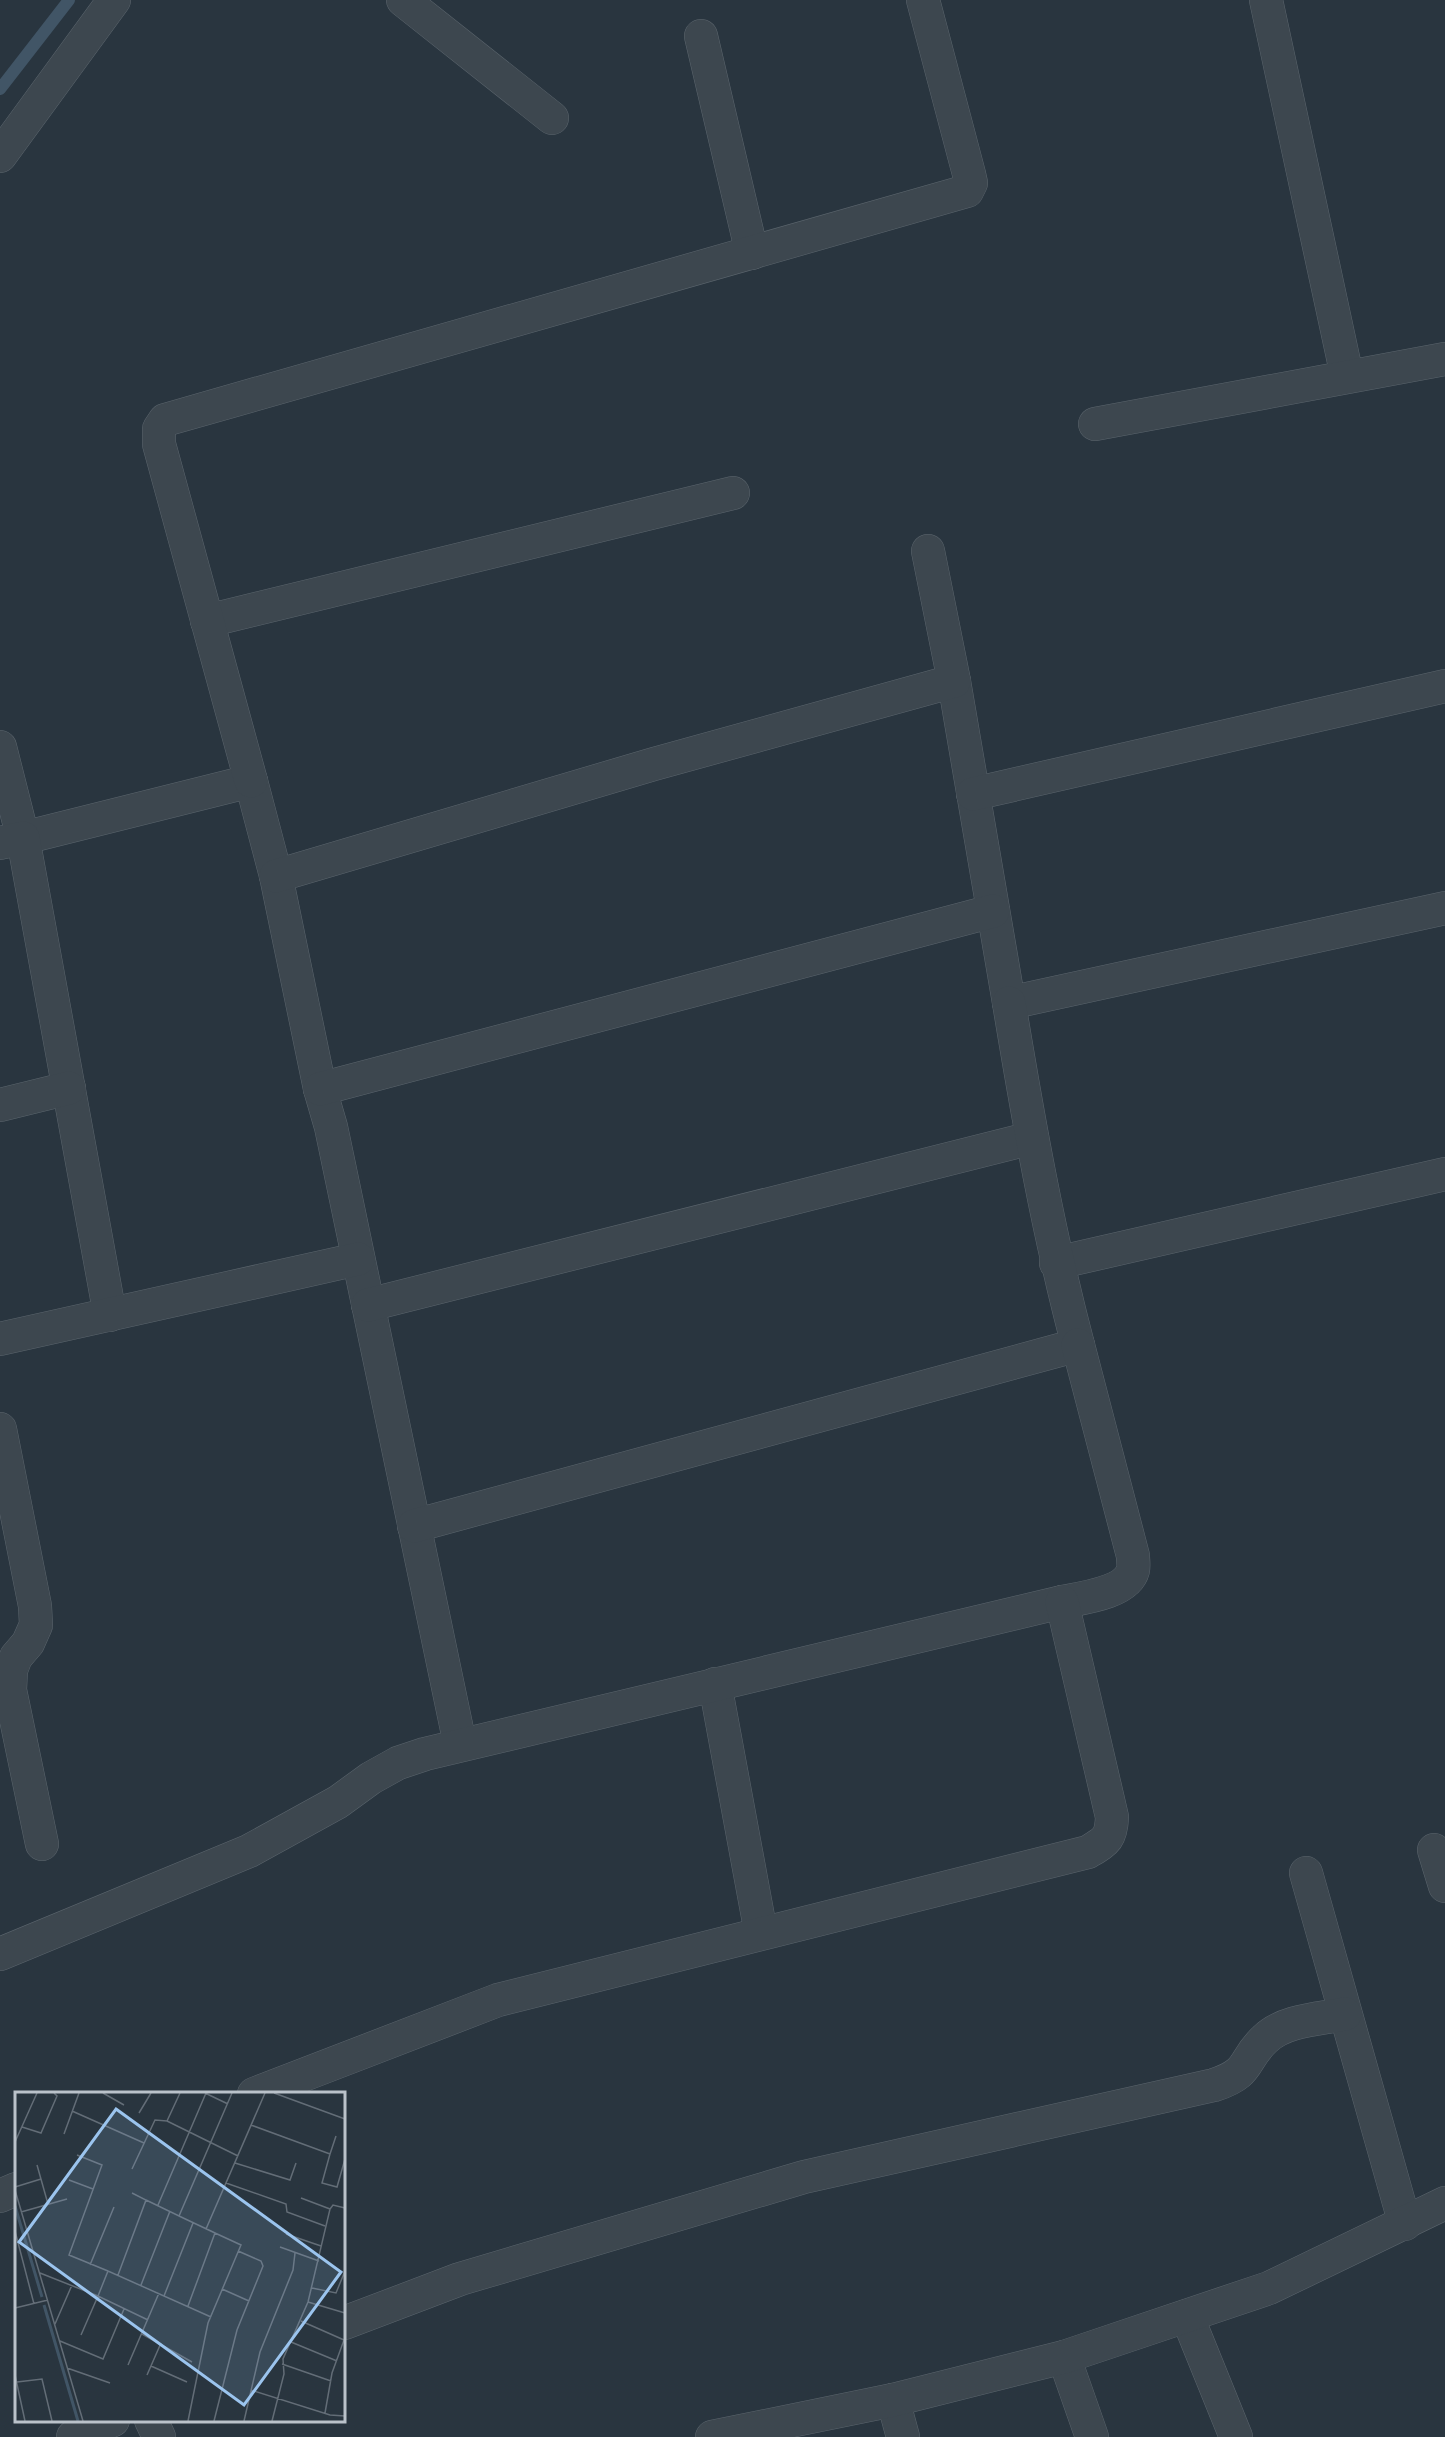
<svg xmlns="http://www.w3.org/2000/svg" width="1445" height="2437" font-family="Inter,sans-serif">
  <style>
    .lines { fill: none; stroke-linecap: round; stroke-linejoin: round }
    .stream { stroke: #415566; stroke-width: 12 }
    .street-casing { stroke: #5b656d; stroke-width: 34 }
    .street { stroke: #3d474f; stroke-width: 33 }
    .inset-river { fill: none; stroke: #415566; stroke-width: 3 }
    .inset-road { fill: none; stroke: #636d77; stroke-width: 1.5 }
    .view { fill: #9bc4ee; fill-opacity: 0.15; stroke: #9bc4ee; stroke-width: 3 }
    .inset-edge { fill: none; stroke: #bac2ca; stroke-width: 3 }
  </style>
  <rect width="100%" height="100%" fill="#29353f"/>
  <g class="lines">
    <!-- stream -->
    <path class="stream" d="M0 89 69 0"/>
    <!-- street casing -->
    <g class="street-casing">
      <g id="street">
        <path d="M403 0 552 118"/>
        <path d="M1266 0 1347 376"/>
        <path d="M701 36 752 253"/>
        <path d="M0 156 114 0"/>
        <path d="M1095 424 1445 359"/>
        <path d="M207 621 733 493"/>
        <path d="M954 681 1009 1003 1445 908"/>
        <path d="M0 747 23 838 251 781 276 876 320 1089 331 1127 460 1744"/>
        <path d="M251 781 159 444V429L165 420 967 191 971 183 969 174 923 0"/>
        <path d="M973 794 1445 686"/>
        <path d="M0 843 23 838 110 1315"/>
        <path d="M276 876 654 764 954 681 928 551"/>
        <path d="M320 1089 993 911"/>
        <path d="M0 1105 69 1088"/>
        <path d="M1056 1263 1445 1174"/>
        <path d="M368 1305 1032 1138"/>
        <path d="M0 1339 358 1259"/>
        <path d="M0 1429 35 1606 36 1625 28 1643 16 1657 11 1670 10 1690 42 1844"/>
        <path d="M414 1526 1078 1345C1048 1232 1028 1118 1009 1003"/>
        <path d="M715 1684 761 1933"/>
        <path d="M1434 1850 1445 1886"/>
        <path d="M1306 1873 1405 2224"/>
        <path d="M0 1954 249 1851 338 1802 371 1778 398 1763 425 1754 1062 1602C1082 1598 1127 1593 1133 1570 1134 1566 1133 1560 1133 1556L1078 1345"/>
        <path d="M254 2094 498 2000 1088 1852C1106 1841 1111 1839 1112 1817L1062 1602"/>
        <path d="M0 2196 16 2189"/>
        <path d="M1187 2316 1236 2437"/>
        <path d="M344 2323 460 2279 804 2177 1214 2085C1252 2073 1242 2060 1265 2039 1284 2020 1320 2019 1345 2014"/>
        <path d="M1064 2357 1092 2437"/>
        <path d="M893 2400 903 2437"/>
        <path d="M151 2420 159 2437"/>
        <path d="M73 2437 113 2420"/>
        <path d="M712 2437 893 2400 1064 2357 1269 2288 1445 2203"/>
      </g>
    </g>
    <!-- street -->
    <use href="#street" class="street"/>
  </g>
  <!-- overview -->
  <g transform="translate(15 2092)">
    <rect width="330" height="330" fill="#29353f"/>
    <path class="inset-river" d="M0 114 27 205M29 213 63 329"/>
    <path class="inset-road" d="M88 1 109 13M190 1 213 12M259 1 330 27M57 19 129 51M124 21 136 1M152 29 223 64M236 33 315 62 307 91 322 95 330 67M7 35 26 41 42 4 39 1M49 42 64 1M0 50 22 1M315 62 321 44M62 63 87 73 54 163 93 179M220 71 275 88 281 71M22 73 33 112M117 77 140 28 152 29 165 1M54 88 78 97M211 91 271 112 272 120 310 134M0 95 26 87M0 98 68 329M286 106 315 117M131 108 164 124 217 1M143 113 191 1M6 120 52 107M164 124 200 141 173 214M191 137 250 1M0 139 19 212M271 142 306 154M265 155 304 169M75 173 99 115M25 181 83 204 93 179 196 225M103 183 131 108 117 101M126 193 155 119M297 196 321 201 330 179M207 197 234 209M149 204 178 131M293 210 330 221M0 216 33 208M286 229 329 248 317 281 310 321M40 232 57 193M127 242 177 270M66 243 83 204 133 228M45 249 88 267 109 217M276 250 322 269M267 272 316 289M113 273 144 201M136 274 172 290M52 276 95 291M0 283 10 329M132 283 146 251M2 290 27 287 37 329M236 298 315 323 330 324M173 329 193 231 226 153 200 141M199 329 222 238 248 174 246 169 223 159M229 329 245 260 278 178 280 161M257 329 269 282 268 267 293 210 315 117 318 113 330 116"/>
    <path class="view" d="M101 17 326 180 229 313 4 150Z"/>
    <rect width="330" height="330" class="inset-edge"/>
  </g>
</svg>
